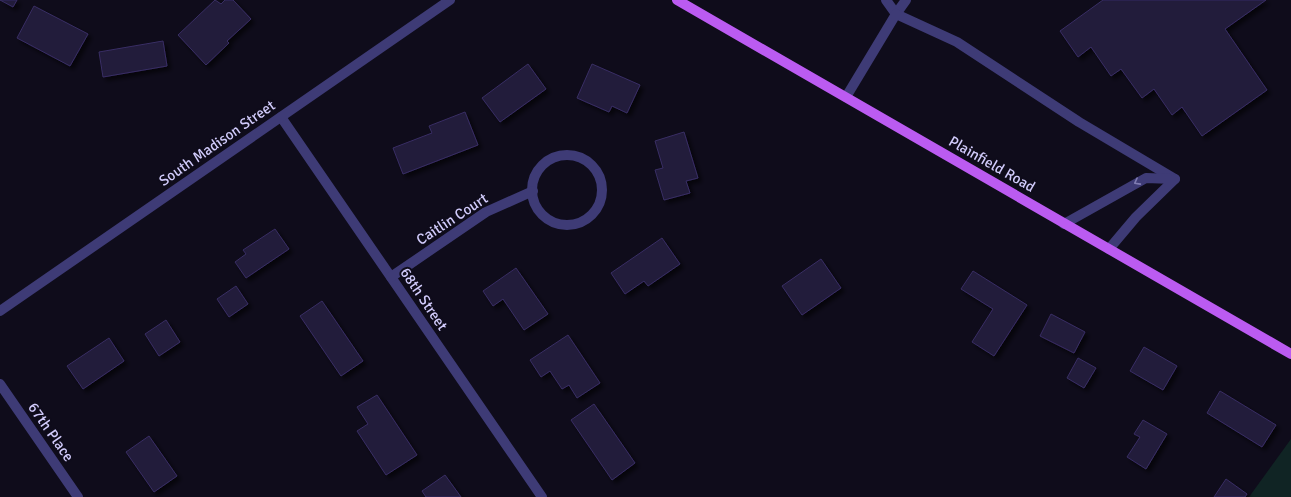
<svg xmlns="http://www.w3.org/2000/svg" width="1291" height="497" font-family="Signika,sans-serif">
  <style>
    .green { fill: #102424 }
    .building { fill: #211a3a; stroke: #392e64; filter: url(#shadow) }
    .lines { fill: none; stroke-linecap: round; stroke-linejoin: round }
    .minor { stroke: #3e3b76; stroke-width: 10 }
    .major { stroke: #bb5bf1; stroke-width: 10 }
    .oneway { stroke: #807cb2 }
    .labels { text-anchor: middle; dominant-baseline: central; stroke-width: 4; stroke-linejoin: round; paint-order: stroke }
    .street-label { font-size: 15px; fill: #d1cbfb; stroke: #0f0c1b }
  </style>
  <defs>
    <filter id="shadow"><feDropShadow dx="3.5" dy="3.5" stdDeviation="2" flood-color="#0009"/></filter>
  </defs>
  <rect width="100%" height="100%" fill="#0f0c1b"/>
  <!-- green -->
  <path class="green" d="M1291 439V497H1249Z"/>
  <!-- building -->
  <g class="building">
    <path d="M0 0H17L13 7Z"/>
    <path d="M215 0 221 4 225 0H233L251 19 227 41 229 43 206 65 178 35Z"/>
    <path d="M1103 0H1266L1225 29 1267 90 1202 136 1182 107 1172 115 1154 89 1142 98 1121 69 1111 76 1091 47 1078 57 1060 31Z"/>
    <path d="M34 6 88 34 70 66 17 38Z"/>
    <path d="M163 41 167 66 103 77 99 52Z"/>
    <path d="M528 64 546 89 500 122 482 98Z"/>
    <path d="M592 64 640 85 627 113 612 106 609 112 577 98Z"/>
    <path d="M465 112 478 145 403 174 393 148 432 133 429 126Z"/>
    <path d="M684 132 698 178 686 181 690 193 664 200 655 170 663 168 655 141Z"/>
    <path d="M275 229 289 249 246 278 235 262 246 254 243 250Z"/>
    <path d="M662 238 680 264 648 286 644 281 625 294 611 273Z"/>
    <path d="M821 259 841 288 802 315 782 286Z"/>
    <path d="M516 268 548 314 524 330 503 299 493 306 483 291Z"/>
    <path d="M973 271 1027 305 994 356 972 342 993 309 961 289Z"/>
    <path d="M236 286 248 304 229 317 217 299Z"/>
    <path d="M322 301 363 361 341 376 300 316Z"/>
    <path d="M1051 314 1085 332 1074 353 1040 336Z"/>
    <path d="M166 320 180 342 159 356 145 334Z"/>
    <path d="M568 335 600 383 577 398 569 385 562 389 550 371 541 377 530 360Z"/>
    <path d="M109 338 124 361 83 389 67 366Z"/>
    <path d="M1144 347 1177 366 1163 390 1130 371Z"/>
    <path d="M1078 358 1096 368 1084 388 1067 378Z"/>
    <path d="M1220 391 1276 425 1262 447 1207 413Z"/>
    <path d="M377 395 417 455 386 475 357 431 368 424 357 407Z"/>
    <path d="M594 404 635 463 612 480 571 420Z"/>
    <path d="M1143 420 1167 434 1146 469 1127 457 1140 437 1134 434Z"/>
    <path d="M149 436 177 476 154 492 126 452Z"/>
    <path d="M445 475 461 497H426L422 491Z"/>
    <path d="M1226 479 1247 494 1245 497H1214Z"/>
  </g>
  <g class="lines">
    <!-- minor -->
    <g class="minor">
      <path d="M886 0 896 14 906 0"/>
      <path d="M846 97 896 14 957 42 1079 122 1175 179"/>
      <path d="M281 117 542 497"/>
      <circle cx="567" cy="190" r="35"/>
      <path d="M1064 224 1146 178 1173 179"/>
      <path d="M1109 249 1136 217 1175 179"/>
      <path d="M391 277 486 212 533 191"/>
      <path d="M0 311 450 0"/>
      <path d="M0 384 78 497"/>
    </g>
    <!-- major -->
    <path class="major" d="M677 0 1291 354"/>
  </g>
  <!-- one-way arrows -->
  <defs><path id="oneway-chevron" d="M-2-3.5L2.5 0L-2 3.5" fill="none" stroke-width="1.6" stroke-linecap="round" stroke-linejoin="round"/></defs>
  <use class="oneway" href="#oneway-chevron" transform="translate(1137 182) rotate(152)"/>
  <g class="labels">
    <!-- street labels -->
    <g class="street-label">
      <text transform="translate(217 143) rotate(-35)">South Madison Street</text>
      <text transform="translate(992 164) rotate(30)">Plainfield Road</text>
      <text transform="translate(452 219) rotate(-33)">Caitlin Court</text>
      <text transform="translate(424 299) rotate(56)">68th Street</text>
      <text transform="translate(51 432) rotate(55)">67th Place</text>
    </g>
  </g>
</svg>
